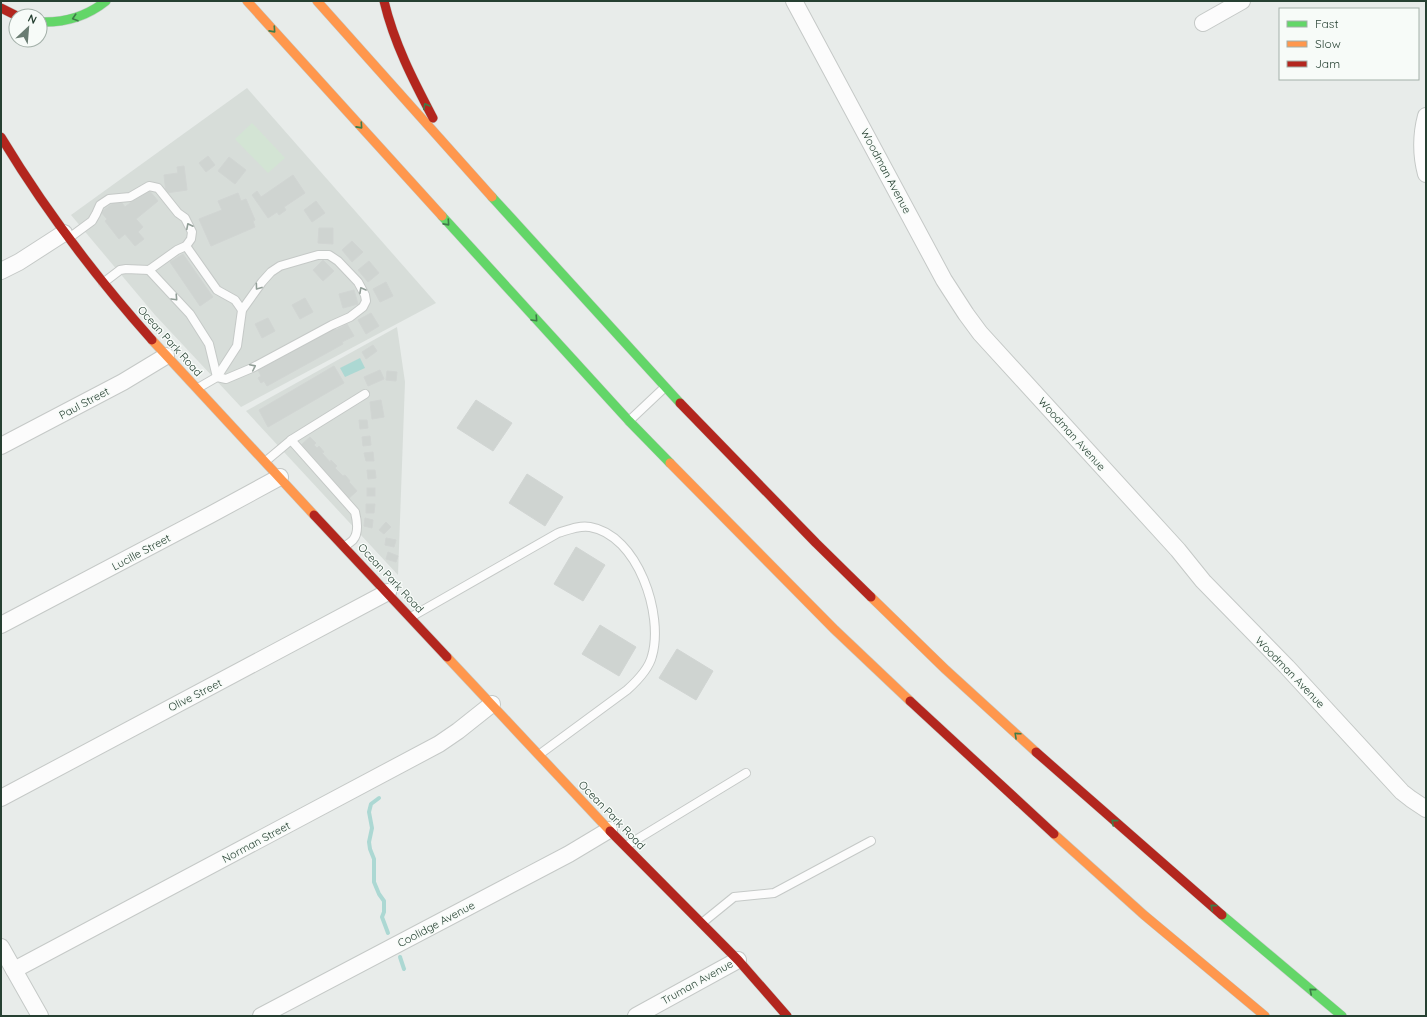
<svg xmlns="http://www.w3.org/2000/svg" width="1427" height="1017" font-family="Quicksand,sans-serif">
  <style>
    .built { fill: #d7ddd9 }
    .green { fill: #d3e4d4 }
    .water { fill: #acd8d3 }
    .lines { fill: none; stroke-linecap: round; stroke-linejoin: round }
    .stream { stroke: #acd8d3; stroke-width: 4 }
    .building { fill: #cfd4d1; stroke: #d1d5d3 }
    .lane-casing { stroke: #c5c9c7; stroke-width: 10 }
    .street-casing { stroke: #c5c9c7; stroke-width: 18 }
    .fast-casing { stroke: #c3cac7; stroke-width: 10 }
    .slow-casing { stroke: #c3cac7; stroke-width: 10 }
    .jam-casing { stroke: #c3cac7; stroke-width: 10 }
    .lane { stroke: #fcfcfc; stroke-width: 8 }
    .street { stroke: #fcfcfc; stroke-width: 16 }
    .fast { stroke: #63d668; stroke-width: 9 }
    .slow { stroke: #ff974d; stroke-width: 9 }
    .jam { stroke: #b3261e; stroke-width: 9 }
    .oneway { stroke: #3e7c48 }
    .oneway2 { stroke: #919e97 }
    .labels { text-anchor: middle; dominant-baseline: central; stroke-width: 3; stroke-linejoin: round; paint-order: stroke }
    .street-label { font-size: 11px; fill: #264032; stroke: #f7fbf8 }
  </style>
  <rect width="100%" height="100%" fill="#e8ecea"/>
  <!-- built -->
  <g class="built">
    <path d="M247 88 436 303 241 407 155 315 71 215Z"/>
    <path d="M397 327 405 382 398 575 246 411Z"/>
  </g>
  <!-- green -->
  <path class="green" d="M252 123 285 158 268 173 235 139Z"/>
  <!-- water -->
  <path class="water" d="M360 358 365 368 345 377 340 368Z"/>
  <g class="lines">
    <!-- stream -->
    <g class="stream">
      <path d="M379 798 371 804 369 812 372 828 369 842 370 849 374 859V882L379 894 384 901V912L382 917 388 933"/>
      <path d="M400 957 404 969"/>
    </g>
  </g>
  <!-- building -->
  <g class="building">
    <path d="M208 156 215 165 206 172 199 163Z"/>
    <path d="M229 157 246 170 235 184 218 171Z"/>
    <path d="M184 166 187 190 166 193 164 175 178 173 177 167Z"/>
    <path d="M293 175 305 193 284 207 286 210 279 215 277 212 268 218 252 195 257 191 261 197Z"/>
    <path d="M148 189 158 201 136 219 143 227 138 232 144 239 135 246 125 234 119 239 105 221 107 219 101 212 119 199 125 207Z"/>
    <path d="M238 193 241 201 246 199 255 220 253 221 255 227 211 246 199 219 222 210 218 201Z"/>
    <path d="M316 201 325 213 312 222 304 210Z"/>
    <path d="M319 228H333V244L318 243Z"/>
    <path d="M352 241 363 252 352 262 342 250Z"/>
    <path d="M183 254 213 297 200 306 170 262Z"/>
    <path d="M323 260 334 271 323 281 313 270Z"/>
    <path d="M369 261 379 273 368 282 358 270Z"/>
    <path d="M386 282 393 296 380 302 373 289Z"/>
    <path d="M354 290 358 304 343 308 339 294Z"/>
    <path d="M305 298 313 312 300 319 292 305Z"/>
    <path d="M371 313 379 326 366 334 358 320Z"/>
    <path d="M268 318 275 331 262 338 255 324Z"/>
    <path d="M347 324 354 336 342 342 343 344 267 386 264 381 261 383 258 378 261 376 258 370 335 328 336 330Z"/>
    <path d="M373 345 377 351 366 359 362 352Z"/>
    <path d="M334 366 344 383 268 427 259 410Z"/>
    <path d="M380 370 384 379 368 386 364 377Z"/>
    <path d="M387 371 397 372 396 381 386 380Z"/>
    <path d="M381 400 384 417 372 419 370 402Z"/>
    <path d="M476 400 512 423 493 451 457 428Z"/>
    <path d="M359 420H367L368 428 360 429Z"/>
    <path d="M370 436 371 445 363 446 362 437Z"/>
    <path d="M310 437 316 443 314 445 317 448 319 446 324 452 322 453 330 462 331 460 337 466 335 468 343 476 345 475 350 481 349 482 357 491 348 499 300 446Z"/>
    <path d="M373 452 374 461H366L364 453Z"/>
    <path d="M367 470H375L376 478 368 479Z"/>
    <path d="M527 474 563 497 545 526 509 503Z"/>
    <rect x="367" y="488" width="8" height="8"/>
    <path d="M366 504H375L374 513H366Z"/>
    <path d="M365 518 373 520 372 528 364 526Z"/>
    <path d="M386 522 391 527 384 534 379 530Z"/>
    <path d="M386 538 396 540 394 547 385 545Z"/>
    <path d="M576 547 605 565 583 601 554 584Z"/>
    <path d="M388 552 398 556 396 562 386 559Z"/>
    <path d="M600 625 636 647 619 676 582 654Z"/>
    <path d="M677 649 713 671 696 700 659 678Z"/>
  </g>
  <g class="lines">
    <!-- lane casing -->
    <g class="lane-casing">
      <g id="lane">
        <path d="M69 238 92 221 96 214 100 205 109 199 130 197 149 186 158 188 178 213 185 218 192 232 191 239 186 246 177 250 149 270 126 269 120 270 103 283"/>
        <path d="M186 246 217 290 235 300 242 310 237 346 217 377 198 388"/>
        <path d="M149 270 190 314 209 344 217 377 226 379 252 368 332 325 350 317 363 307 366 301 365 295 358 282 338 261 329 255H318L280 266 271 272 262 282 242 310"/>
        <path d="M629 421 664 388"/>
        <path d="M291 440 365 394"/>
        <path d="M266 461 291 440 355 512C357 520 359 533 353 540 351 542 348 544 345 546"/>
        <path d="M411 617 558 533C568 530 579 525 590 527 638 535 664 615 652 656 649 669 637 681 627 690L540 754"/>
        <path d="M626 846 746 773"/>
        <path d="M702 923 734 897 774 893 871 841"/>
      </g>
    </g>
    <!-- street casing -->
    <g class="street-casing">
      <g id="street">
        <path d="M794 1 944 280 966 314 980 333 1178 550 1203 581 1287 667 1402 792 1411 799 1426 809"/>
        <path d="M1203 23 1242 1"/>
        <path d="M1426 116C1421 135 1421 155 1426 174"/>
        <path d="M1 271 19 262 64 233"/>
        <path d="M1 446 123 382 166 356"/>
        <path d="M1 625 210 515 280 477"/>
        <path d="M1 798 388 592"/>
        <path d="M1 947 40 1016"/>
        <path d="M14 970 439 744 458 731 492 704"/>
        <path d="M261 1016 569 854 609 830"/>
        <path d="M636 1016 738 960"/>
      </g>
    </g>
    <!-- fast casing -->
    <g class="fast-casing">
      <g id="fast">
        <path d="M40 22C65 23 86 17 106 1"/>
        <path d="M492 197 680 403"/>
        <path d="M442 216 629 421 670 463"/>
        <path d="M1222 915 1342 1016"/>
      </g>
    </g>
    <!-- slow casing -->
    <g class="slow-casing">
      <g id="slow">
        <path d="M247 1 442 216"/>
        <path d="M317 1 492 197"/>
        <path d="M152 340 314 515"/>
        <path d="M670 463 834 629 910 701"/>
        <path d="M871 597 945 669 1036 752"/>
        <path d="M447 657 610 831"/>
        <path d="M1054 834 1144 915 1265 1016"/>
      </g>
    </g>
    <!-- jam casing -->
    <g class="jam-casing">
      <g id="jam">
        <path d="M384 1C394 43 413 80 433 118"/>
        <path d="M1 8 17 16"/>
        <path d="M1 137C45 210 95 276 152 340"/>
        <path d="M680 403 816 543 871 597"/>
        <path d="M314 515 447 657"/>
        <path d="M910 701 1054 834"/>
        <path d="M1036 752 1222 915"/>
        <path d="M610 831 738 960 787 1016"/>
      </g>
    </g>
    <!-- lane -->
    <use href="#lane" class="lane"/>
    <!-- street -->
    <use href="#street" class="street"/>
    <!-- fast -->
    <use href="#fast" class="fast"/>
    <!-- slow -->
    <use href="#slow" class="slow"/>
    <!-- jam -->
    <use href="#jam" class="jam"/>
  </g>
  <!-- one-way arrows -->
  <defs><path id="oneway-chevron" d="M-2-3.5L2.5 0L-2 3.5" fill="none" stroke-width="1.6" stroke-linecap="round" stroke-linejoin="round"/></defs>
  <g class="oneway">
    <use href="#oneway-chevron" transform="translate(75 18) rotate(162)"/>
    <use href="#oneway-chevron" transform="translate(273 30) rotate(48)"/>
    <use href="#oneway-chevron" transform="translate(426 106) rotate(-119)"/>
    <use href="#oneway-chevron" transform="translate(360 126) rotate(48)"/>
    <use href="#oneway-chevron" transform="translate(447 223) rotate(48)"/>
    <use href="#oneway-chevron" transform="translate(535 319) rotate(47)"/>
    <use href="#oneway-chevron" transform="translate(1017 735) rotate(-137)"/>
    <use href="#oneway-chevron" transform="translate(1114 822) rotate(-139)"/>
    <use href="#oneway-chevron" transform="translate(1213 907) rotate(-140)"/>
    <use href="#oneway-chevron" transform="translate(1312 991) rotate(-140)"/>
  </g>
  <g class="oneway2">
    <use href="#oneway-chevron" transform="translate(189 226) rotate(-117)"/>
    <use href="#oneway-chevron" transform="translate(258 287) rotate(126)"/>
    <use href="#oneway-chevron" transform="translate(362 290) rotate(-119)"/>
    <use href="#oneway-chevron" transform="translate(175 298) rotate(47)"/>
    <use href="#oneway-chevron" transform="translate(253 367) rotate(-26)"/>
  </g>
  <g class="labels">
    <!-- street labels -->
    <g class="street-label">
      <text transform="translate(886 171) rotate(62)">Woodman Avenue</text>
      <text transform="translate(170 341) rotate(48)">Ocean Park Road</text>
      <text transform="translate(84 403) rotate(-28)">Paul Street</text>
      <text transform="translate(1072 434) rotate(48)">Woodman Avenue</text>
      <text transform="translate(141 552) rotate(-28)">Lucille Street</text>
      <text transform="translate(391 578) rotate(47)">Ocean Park Road</text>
      <text transform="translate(1290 672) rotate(46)">Woodman Avenue</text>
      <text transform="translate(195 695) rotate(-27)">Olive Street</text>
      <text transform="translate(612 815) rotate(46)">Ocean Park Road</text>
      <text transform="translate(256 842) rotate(-28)">Norman Street</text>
      <text transform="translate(436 924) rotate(-28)">Coolidge Avenue</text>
      <text transform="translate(697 982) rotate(-29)">Truman Avenue</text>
    </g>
  </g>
  <!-- border -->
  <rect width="1427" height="1017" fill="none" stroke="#264032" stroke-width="4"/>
  <!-- legend -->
  <rect x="1279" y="8" width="140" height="72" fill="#f7fbf8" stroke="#a3b0a9"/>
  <rect x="1287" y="21" width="20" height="6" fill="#63d668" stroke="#a3b0a9"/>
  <text x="1315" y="28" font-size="12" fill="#264032">Fast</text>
  <rect x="1287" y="41" width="20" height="6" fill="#ff974d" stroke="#a3b0a9"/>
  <text x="1315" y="48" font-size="12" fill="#264032">Slow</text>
  <rect x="1287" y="61" width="20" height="6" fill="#b3261e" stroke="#a3b0a9"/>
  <text x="1315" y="68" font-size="12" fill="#264032">Jam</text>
  <!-- north arrow -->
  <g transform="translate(28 28) rotate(26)"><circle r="19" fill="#f7fbf8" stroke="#a3b0a9"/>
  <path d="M0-3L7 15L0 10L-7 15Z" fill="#6a7c72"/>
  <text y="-6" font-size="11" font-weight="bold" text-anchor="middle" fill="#264032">N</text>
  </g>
</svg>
